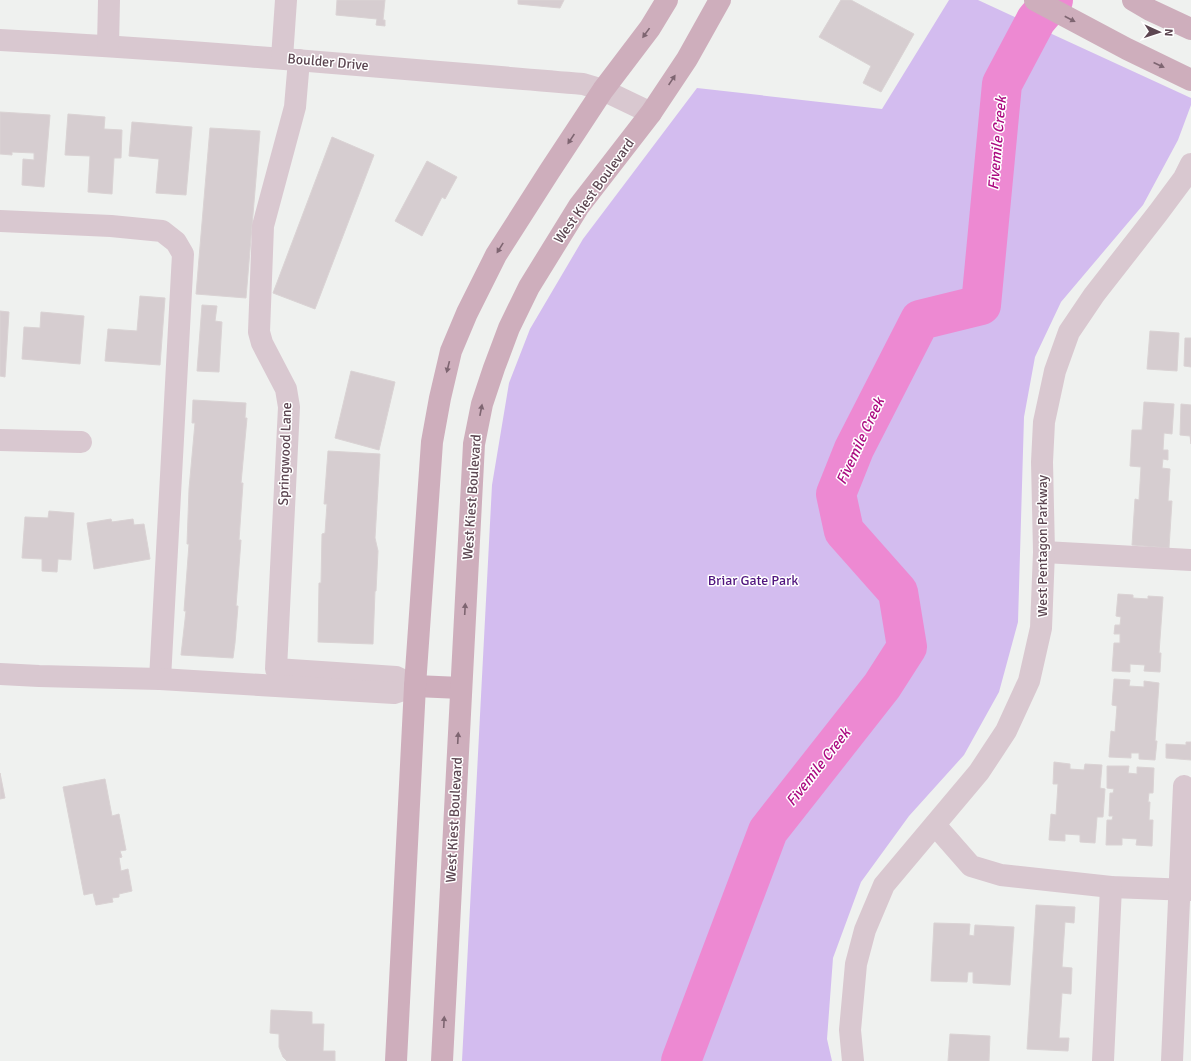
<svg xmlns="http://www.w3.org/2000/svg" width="1191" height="1061" font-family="Signika,sans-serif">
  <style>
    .green { fill: #d3bcef }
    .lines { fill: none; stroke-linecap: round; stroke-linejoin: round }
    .river { stroke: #ed89d2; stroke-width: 40 }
    .building { fill: #d6cdd0; stroke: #dad3d4 }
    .minor { stroke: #d9c8d0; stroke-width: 22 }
    .major { stroke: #ceaebc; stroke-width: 22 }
    .oneway { fill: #7e6571 }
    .labels { text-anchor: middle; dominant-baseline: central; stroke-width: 3; stroke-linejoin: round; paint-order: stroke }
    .street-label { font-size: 14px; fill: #5c4651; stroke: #fff }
    .park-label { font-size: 14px; fill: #51167f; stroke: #fff }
    .water-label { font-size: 15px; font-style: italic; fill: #ab0b80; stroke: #fff }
  </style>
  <rect width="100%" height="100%" fill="#eff1ef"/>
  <!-- green -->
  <path class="green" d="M949 0H978L1191 98V105L1178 140 1143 205 1061 302 1035 357 1024 417 1018 622 999 692 964 755 909 816 861 882 833 958 827 1039 832 1061H462L492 485 509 383 530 329 583 239 697 88 882 109Z"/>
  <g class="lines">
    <!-- river -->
    <path class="river" d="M681 1061 768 831 882 686 907 647 898 592 844 531 836 494 854 449 920 320 981 305 1002 84 1036 20 1053 0"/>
  </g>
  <!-- building -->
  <g class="building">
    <path d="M337 0H385L383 20H385V26L376 25 377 19 336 15Z"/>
    <path d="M518 0H564L560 8 518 4Z"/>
    <path d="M841 0H851L914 34 881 92 863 83 871 66 819 37Z"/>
    <path d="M0 112 50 115 44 187 22 185 23 159 34 160V153L12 152V155L0 154Z"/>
    <path d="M68 114 105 117 104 129 122 130 121 158H114L112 194 88 192 90 156 65 155Z"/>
    <path d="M132 122 192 127 186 195 156 193 159 159 129 156Z"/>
    <path d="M210 128 260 131 246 298 196 294Z"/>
    <path d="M332 137 374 155 315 309 273 293Z"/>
    <path d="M427 161 457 177 445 199 442 197 422 236 395 221Z"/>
    <path d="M140 296 165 298 160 365 105 361 108 329 137 331Z"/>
    <path d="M202 305 217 306 215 321 222 322 219 372 197 371Z"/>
    <path d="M0 311 9 312 5 377 0 376Z"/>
    <path d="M41 312 84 316 80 364 22 359 24 327 40 328Z"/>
    <path d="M1150 331 1179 333 1177 371 1147 369Z"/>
    <path d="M1185 338H1191V367L1184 366Z"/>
    <path d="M351 371 395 382 379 450 335 438Z"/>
    <path d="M193 400 246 403 245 418H247L241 483H243L239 540H241L236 606H238L235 643 233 658 181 655 186 611H184L189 544H187L189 489 195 423H192Z"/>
    <path d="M1144 402 1174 404 1172 434 1164 433 1163 450H1168V460L1163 459 1162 468 1170 469 1168 501H1172L1169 548 1132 545 1135 499 1139 500 1141 467 1130 466 1132 430H1142Z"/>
    <path d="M1181 404 1191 405V444L1190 436 1180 435Z"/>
    <path d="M328 451 380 454 375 538 378 551 376 591H375L373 644 318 642 319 583H321L322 534 325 533 327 504H324Z"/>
    <path d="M49 511 74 513 71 560 58 559 57 572 42 571V559L22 558 25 517 48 518Z"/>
    <path d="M111 519 112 522 133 519 134 525 144 524 150 559 94 569 87 523Z"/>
    <path d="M1118 594 1133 595V598L1148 599V596L1163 597 1159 653H1161L1160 672 1144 671 1145 665 1130 664V672L1112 671 1114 643H1120V634H1114L1115 625H1120L1121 617 1116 616Z"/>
    <path d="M1114 679 1130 680 1129 686 1144 687V681L1159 683 1155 741H1157L1155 760 1139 759V753H1131V758L1109 757 1111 731 1115 732 1117 706 1112 705Z"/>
    <path d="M1186 742H1191V760L1166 758V744L1186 745Z"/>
    <path d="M1054 762 1070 764V769L1084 770 1085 764 1102 765 1100 788 1105 789 1103 817H1097L1095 843 1080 842V835L1065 834V841L1049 840 1051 814 1056 815 1058 784H1053Z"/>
    <path d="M1107 766H1129L1128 773 1137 774V767L1154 768 1153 793H1149L1148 802H1150L1149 820H1153L1152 846 1136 845 1137 839 1122 838V845H1106L1107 820H1112L1113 816H1109L1110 793H1113L1114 789 1107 788Z"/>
    <path d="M0 773 5 798 0 799Z"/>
    <path d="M105 779 112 816 119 814 126 850 120 851 122 857 119 858 121 871 128 869 132 891 119 894V897L112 898 113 902 96 905 93 893 84 895 63 787Z"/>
    <path d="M1036 905 1075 907 1074 923 1065 922 1062 967 1072 968 1071 994 1062 993 1059 1038H1069L1068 1051 1027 1049Z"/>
    <path d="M934 923 970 924 969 935 974 936 975 925 1014 927 1010 985 973 983V972H968L967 982 931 981Z"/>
    <path d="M271 1010 312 1012V1024H324L323 1051H335V1061H287L283 1057 279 1047V1034L270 1033Z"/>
    <path d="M950 1034 990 1036 989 1061H948Z"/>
  </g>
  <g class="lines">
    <!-- minor -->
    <g class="minor">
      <path d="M0 40C195 50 389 68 583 84L603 90 651 113"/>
      <path d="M108 46 109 0"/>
      <path d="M282 58 286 0"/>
      <path d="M299 60 295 107 263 226 259 332 262 343 286 389 289 407 276 669 396 677 415 686"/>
      <path d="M0 221 111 226 162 231 176 242 183 254 160 679"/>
      <path d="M0 440 81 442"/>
      <path d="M1044 552 1191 560"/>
      <path d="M0 674 39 676 160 679 394 693 415 686"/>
      <path d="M935 825 971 866 1001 875 1111 887 1191 890"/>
      <path d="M853 1061 850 1030 856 964 865 930 884 885 979 772 1006 731 1029 681 1041 628 1044 552 1042 462 1044 422 1055 371 1069 332 1094 295 1158 213 1184 178 1191 164"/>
      <path d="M1103 1061 1111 887"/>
      <path d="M1172 1061 1184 786"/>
    </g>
    <!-- major -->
    <g class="major">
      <path d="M1035 0 1127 49 1191 80"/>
      <path d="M1133 0 1150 10 1191 29"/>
      <path d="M415 686 461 688"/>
      <path d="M396 1061 415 686 432 442 440 398 451 351 467 313 496 255 549 172 603 90 650 28 667 0"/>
      <path d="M442 1061 474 444 482 404 494 368 509 328 529 287 579 206 651 113 687 59 720 0"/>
    </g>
  </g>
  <!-- one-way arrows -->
  <defs><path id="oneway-solid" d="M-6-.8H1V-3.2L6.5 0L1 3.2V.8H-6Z"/></defs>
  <g class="oneway">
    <use href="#oneway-solid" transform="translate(1070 19) rotate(28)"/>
    <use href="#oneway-solid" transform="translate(646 33) rotate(126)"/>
    <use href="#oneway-solid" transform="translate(1159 65) rotate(25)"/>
    <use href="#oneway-solid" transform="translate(672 80) rotate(-56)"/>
    <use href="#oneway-solid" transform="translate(571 139) rotate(124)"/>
    <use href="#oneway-solid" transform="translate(500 248) rotate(122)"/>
    <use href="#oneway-solid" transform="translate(448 367) rotate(104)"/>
    <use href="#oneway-solid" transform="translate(481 410) rotate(-79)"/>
    <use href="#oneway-solid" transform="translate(465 609) rotate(-87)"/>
    <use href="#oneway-solid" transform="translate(458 738) rotate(-87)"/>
    <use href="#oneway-solid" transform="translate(444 1022) rotate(-87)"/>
  </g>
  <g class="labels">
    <!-- street labels -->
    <g class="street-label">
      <text transform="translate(328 62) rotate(5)">Boulder Drive</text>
      <text transform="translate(594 191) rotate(-54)">West Kiest Boulevard</text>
      <text transform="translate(285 454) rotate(-88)">Springwood Lane</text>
      <text transform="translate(472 497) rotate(-86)">West Kiest Boulevard</text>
      <text transform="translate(1042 546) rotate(-90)">West Pentagon Parkway</text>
      <text transform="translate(454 820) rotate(-87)">West Kiest Boulevard</text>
    </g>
    <!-- park labels -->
    <g class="park-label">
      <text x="753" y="580">Briar Gate Park</text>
    </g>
    <!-- water labels -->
    <g class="water-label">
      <text transform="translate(997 143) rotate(-85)">Fivemile Creek</text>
      <text transform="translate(860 441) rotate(-65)">Fivemile Creek</text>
      <text transform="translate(818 767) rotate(-52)">Fivemile Creek</text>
    </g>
  </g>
  <!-- north arrow -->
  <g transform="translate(1159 32) rotate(93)" stroke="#ffffff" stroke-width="3" paint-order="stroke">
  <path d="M0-3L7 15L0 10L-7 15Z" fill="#5c4651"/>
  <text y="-6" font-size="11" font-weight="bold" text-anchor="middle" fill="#5c4651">N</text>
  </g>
</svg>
